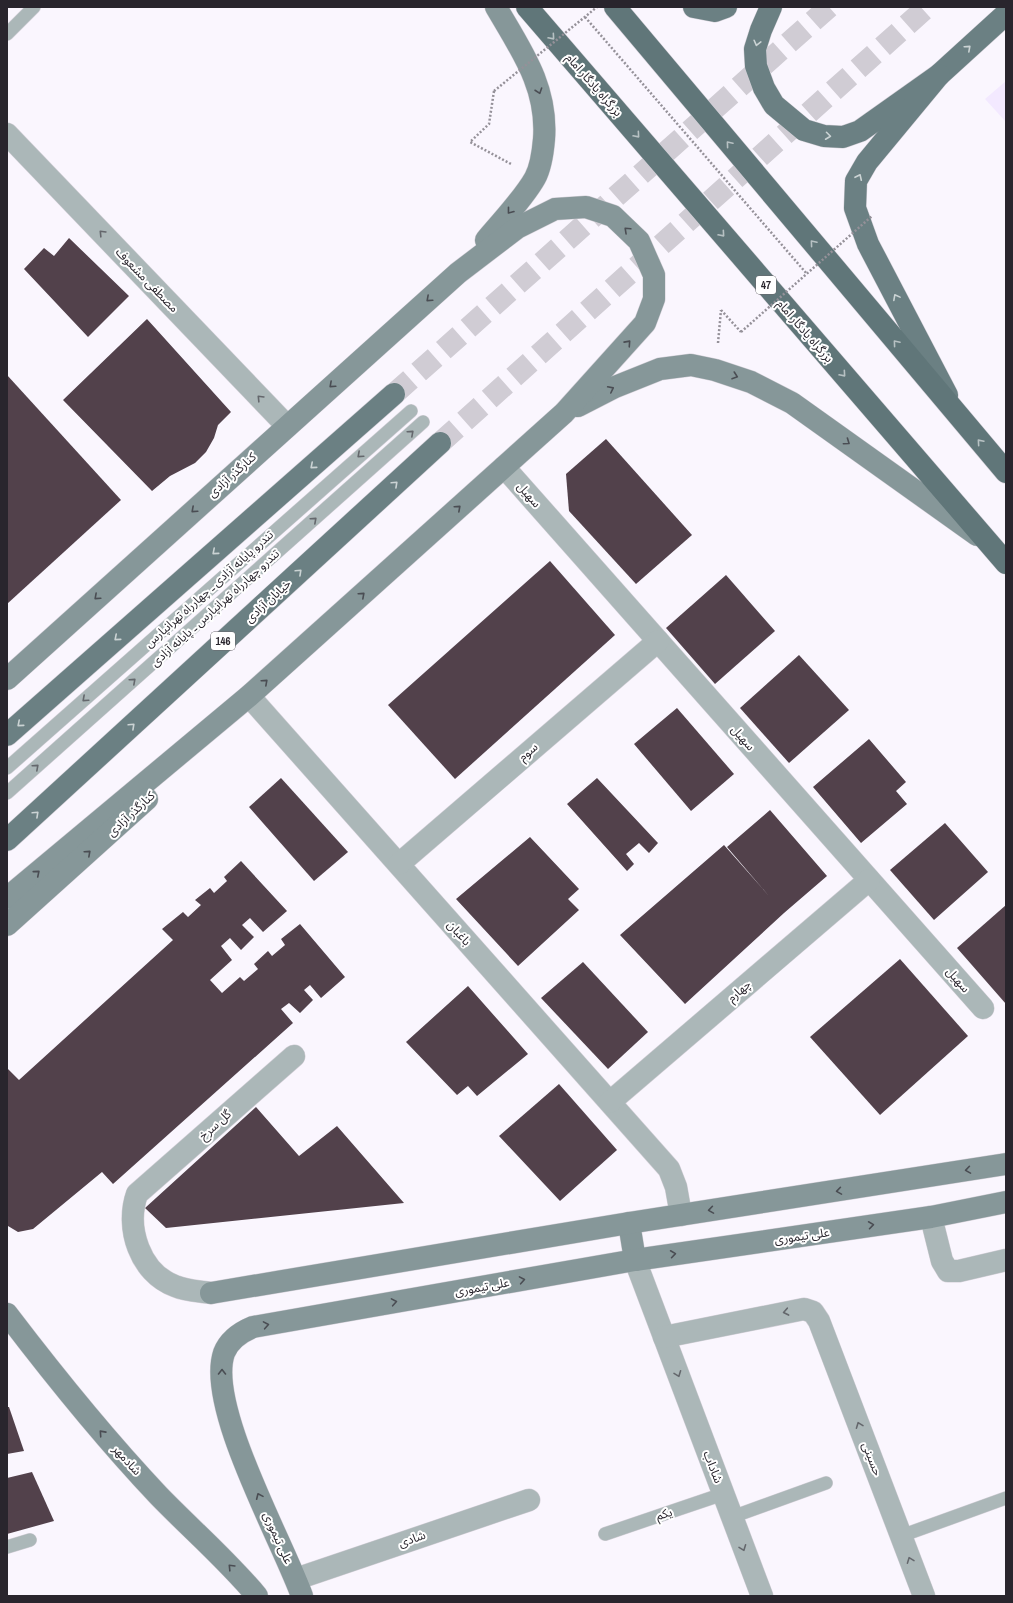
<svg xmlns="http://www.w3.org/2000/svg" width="1013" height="1603" font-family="'Archivo Narrow','Noto Sans Arabic',sans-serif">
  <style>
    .built { fill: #f3e9ff }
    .building { fill: #52414b }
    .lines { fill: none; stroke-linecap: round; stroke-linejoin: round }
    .primary-tunnel { stroke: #d0ccd4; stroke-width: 22; stroke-dasharray: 22 11; stroke-linecap: butt }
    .service-casing { stroke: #d4d0d8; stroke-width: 14 }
    .minor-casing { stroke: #d4d0d8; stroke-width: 23 }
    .secondary-casing { stroke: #d4d0d8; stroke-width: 23 }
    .primary-casing { stroke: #d4d0d8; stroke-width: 23 }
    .trunk-casing { stroke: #d4d0d8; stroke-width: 23 }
    .path { stroke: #959199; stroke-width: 2.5; stroke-dasharray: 2 2; stroke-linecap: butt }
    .service { stroke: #abb7b8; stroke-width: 13 }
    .minor { stroke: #abb7b8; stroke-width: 22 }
    .secondary { stroke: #869799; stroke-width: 22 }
    .primary { stroke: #6b8083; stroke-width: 22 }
    .trunk { stroke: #607679; stroke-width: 22 }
    .path-bridge { stroke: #959199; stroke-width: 2.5; stroke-dasharray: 2 2; stroke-linecap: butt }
    .oneway { stroke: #b7c1c3 }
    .oneway2 { stroke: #cbd3d4 }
    .oneway3 { stroke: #4a4d53 }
    .oneway4 { stroke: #64676c }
    .labels { text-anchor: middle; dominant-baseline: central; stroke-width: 4; stroke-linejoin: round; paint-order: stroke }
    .shield { fill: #fff; stroke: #69666c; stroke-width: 1 }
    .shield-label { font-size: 11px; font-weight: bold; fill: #29252d }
    .street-label { font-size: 12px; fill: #29252d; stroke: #fff }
  </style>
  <rect width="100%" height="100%" fill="#faf6fe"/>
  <!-- built -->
  <path class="built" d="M1006 81V122L985 99Z"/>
  <!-- building -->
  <g class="building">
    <path d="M69 238 129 296 88 337 24 269 44 248 54 256Z"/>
    <path d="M147 319 231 412 218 425 214 438 206 452 195 463 170 476 152 491 63 400Z"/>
    <path d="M7 375 121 500 7 604Z"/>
    <path d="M606 439 692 535 636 584 569 511 566 474Z"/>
    <path d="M550 561 615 635 455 779 388 705Z"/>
    <path d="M726 575 775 631 715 684 666 628Z"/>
    <path d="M799 655 849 710 789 763 740 708Z"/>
    <path d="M677 708 734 774 691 811 634 744Z"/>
    <path d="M869 739 906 782 896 791 907 804 861 843 813 787Z"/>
    <path d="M281 778 348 852 314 881 249 807Z"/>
    <path d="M597 778 658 843 649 853 639 843 626 854 634 864 627 871 567 804Z"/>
    <path d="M770 810 827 876 784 913 685 1004 620 935 724 845 769 896 727 847Z"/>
    <path d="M945 823 988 872 934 920 890 870Z"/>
    <path d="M530 837 579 889 568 899 579 910 518 966 456 899Z"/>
    <path d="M241 861 287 911 263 932 250 918 242 925 254 937 241 950 230 938 221 946 232 960 210 980 222 993 240 977 244 981 258 969 254 964 268 951 272 956 285 945 281 939 300 924 345 977 321 998 310 985 304 990 313 1000 300 1013 289 1003 281 1009 293 1023 113 1184 102 1172 33 1229 18 1232 8 1226 7 1068 19 1080 173 940 162 929 183 912 188 917 201 905 195 900 210 888 214 893 227 881 224 877Z"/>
    <path d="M1006 905V1004L957 948Z"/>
    <path d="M900 959 968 1036 880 1115 810 1037Z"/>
    <path d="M583 962 648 1032 608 1069 541 998Z"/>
    <path d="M468 986 528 1054 477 1096 468 1086 457 1095 406 1042Z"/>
    <path d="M559 1084 617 1150 560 1201 499 1136Z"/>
    <path d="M256 1107 299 1156 337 1126 404 1203 166 1228 145 1208Z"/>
    <path d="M7 1407H9L24 1451 7 1454Z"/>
    <path d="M32 1472 54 1521 7 1534V1478Z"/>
  </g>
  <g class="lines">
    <!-- primary-tunnel -->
    <g class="primary-tunnel">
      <path d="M394 394 829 7"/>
      <path d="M440 443 927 7"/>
    </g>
    <!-- service casing -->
    <g class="service-casing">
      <g id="service">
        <path d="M7 34 34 7"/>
        <path d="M7 768 411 411"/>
        <path d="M7 793 423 422"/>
        <path d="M732 1517 826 1483"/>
        <path d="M605 1534 723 1494"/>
        <path d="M901 1536 1006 1498"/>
        <path d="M7 1547 30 1540"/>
      </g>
    </g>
    <!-- minor casing -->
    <g class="minor-casing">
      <g id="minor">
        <path d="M7 134 287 426"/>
        <path d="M504 467 983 1008"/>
        <path d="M249 696 669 1169 676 1187 681 1215"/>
        <path d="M399 864 658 641"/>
        <path d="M610 1102 869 880"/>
        <path d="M931 1217 942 1261 948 1271H959L1006 1260"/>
        <path d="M635 1260 762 1596"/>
        <path d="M211 1293C199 1291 186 1291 175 1286 140 1273 125 1228 137 1194L294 1056"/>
        <path d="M664 1337 804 1309 813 1312 819 1321 924 1596"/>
        <path d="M296 1579 529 1500"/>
      </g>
    </g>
    <!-- secondary casing -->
    <g class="secondary-casing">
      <g id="secondary">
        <path d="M486 240C501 222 524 198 535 178 541 167 543 151 544 139 548 87 521 50 496 7"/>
        <path d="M578 406 615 387 660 369 691 365 715 370 751 382 792 403 977 535"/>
        <path d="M7 679 458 273 517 228 555 209 586 207 613 216 639 241 654 275V299L645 323 564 413 249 696 7 898"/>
        <path d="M7 925 147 799"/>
        <path d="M629 1223 635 1260"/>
        <path d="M211 1293 629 1223 1006 1164"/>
        <path d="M7 1314C55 1377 105 1439 159 1496 192 1530 227 1560 257 1596"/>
        <path d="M302 1596C282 1540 206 1406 224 1353 229 1340 241 1332 253 1327L635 1260 931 1217 1006 1202"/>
      </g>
    </g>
    <!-- primary casing -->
    <g class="primary-casing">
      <g id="primary">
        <path d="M694 7 715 11 726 7"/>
        <path d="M771 7 761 30 755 49 756 66 764 88 774 105 804 130 824 136 843 137 860 131 939 75 1006 14"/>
        <path d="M939 75 867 162 856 181 855 208 868 244 947 395"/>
        <path d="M7 735 394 394"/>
        <path d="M7 840 440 443"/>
      </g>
    </g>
    <!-- trunk casing -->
    <g class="trunk-casing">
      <g id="trunk">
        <path d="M527 7 1006 563"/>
        <path d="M615 7 1006 472"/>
      </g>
    </g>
    <!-- path -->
    <g class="path">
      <path d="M494 91 489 124 470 142 511 164"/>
      <path d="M721 310 741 332"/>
      <path d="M718 343 721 310"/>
    </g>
    <!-- service -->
    <use href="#service" class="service"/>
    <!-- minor -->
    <use href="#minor" class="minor"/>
    <!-- secondary -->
    <use href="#secondary" class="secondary"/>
    <!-- primary -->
    <use href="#primary" class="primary"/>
    <!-- trunk -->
    <use href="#trunk" class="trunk"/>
    <!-- path-bridge -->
    <g class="path-bridge">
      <path d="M585 17 807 274"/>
      <path d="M494 91 597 7"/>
      <path d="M741 332 872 216"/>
    </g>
  </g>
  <!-- one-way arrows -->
  <defs><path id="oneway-chevron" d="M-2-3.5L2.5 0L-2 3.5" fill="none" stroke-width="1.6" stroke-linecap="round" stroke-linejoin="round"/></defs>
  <g class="oneway">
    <use href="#oneway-chevron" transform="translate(552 37) rotate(49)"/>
    <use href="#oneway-chevron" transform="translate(637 135) rotate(49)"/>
    <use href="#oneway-chevron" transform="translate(729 144) rotate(-130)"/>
    <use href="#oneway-chevron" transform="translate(722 234) rotate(49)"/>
    <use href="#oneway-chevron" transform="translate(813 243) rotate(-130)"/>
    <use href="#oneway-chevron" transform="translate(896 343) rotate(-130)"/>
    <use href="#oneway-chevron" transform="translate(843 374) rotate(49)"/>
    <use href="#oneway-chevron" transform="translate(980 442) rotate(-131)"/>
  </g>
  <g class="oneway2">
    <use href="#oneway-chevron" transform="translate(757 43) rotate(104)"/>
    <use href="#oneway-chevron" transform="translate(968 48) rotate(-42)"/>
    <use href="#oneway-chevron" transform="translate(828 136) rotate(7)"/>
    <use href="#oneway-chevron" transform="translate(859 177) rotate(-65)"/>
    <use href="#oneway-chevron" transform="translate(896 297) rotate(-118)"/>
    <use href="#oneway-chevron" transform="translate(313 466) rotate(139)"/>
    <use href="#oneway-chevron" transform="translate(395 484) rotate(-43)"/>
    <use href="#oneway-chevron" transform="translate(215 552) rotate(139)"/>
    <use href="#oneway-chevron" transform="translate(299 572) rotate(-43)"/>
    <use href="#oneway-chevron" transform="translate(117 638) rotate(139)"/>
    <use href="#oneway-chevron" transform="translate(20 724) rotate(139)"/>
    <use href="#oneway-chevron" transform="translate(132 726) rotate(-43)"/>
    <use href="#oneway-chevron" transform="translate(36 814) rotate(-43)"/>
  </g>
  <g class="oneway3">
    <use href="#oneway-chevron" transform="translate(539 91) rotate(71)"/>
    <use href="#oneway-chevron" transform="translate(510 211) rotate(128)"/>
    <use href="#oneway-chevron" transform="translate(627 230) rotate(-137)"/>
    <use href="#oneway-chevron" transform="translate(429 299) rotate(138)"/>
    <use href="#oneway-chevron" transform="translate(628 343) rotate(-48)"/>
    <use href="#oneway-chevron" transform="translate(735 376) rotate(19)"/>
    <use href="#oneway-chevron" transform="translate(332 385) rotate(138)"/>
    <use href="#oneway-chevron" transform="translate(611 389) rotate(-27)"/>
    <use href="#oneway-chevron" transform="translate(847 442) rotate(35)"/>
    <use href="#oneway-chevron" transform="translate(458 508) rotate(-42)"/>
    <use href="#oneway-chevron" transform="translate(194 510) rotate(138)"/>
    <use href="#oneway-chevron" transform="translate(362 595) rotate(-42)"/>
    <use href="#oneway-chevron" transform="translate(97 597) rotate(138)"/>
    <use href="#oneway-chevron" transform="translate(265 682) rotate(-42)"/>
    <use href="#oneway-chevron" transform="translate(88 853) rotate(-42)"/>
    <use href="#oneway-chevron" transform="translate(37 873) rotate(-40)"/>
    <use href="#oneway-chevron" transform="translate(968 1170) rotate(171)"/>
    <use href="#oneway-chevron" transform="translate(839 1191) rotate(171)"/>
    <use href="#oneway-chevron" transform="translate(711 1210) rotate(171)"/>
    <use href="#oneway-chevron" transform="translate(871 1225) rotate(-8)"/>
    <use href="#oneway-chevron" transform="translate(673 1254) rotate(-8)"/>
    <use href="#oneway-chevron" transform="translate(522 1280) rotate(-10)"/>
    <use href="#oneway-chevron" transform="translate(394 1302) rotate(-10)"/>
    <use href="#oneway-chevron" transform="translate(266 1325) rotate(-10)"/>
    <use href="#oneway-chevron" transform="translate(222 1372) rotate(-90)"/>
    <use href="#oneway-chevron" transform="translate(102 1433) rotate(-132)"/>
    <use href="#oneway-chevron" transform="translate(259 1496) rotate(-114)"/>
    <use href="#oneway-chevron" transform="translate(231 1567) rotate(-134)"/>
  </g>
  <g class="oneway4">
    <use href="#oneway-chevron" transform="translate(102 233) rotate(-134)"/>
    <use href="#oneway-chevron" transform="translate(260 398) rotate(-134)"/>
    <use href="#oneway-chevron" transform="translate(411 433) rotate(-42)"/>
    <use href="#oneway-chevron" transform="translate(360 455) rotate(138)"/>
    <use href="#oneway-chevron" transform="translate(314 520) rotate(-42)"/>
    <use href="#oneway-chevron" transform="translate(133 681) rotate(-42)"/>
    <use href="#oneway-chevron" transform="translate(85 699) rotate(138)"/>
    <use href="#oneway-chevron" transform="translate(36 767) rotate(-42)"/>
    <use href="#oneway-chevron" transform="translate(786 1312) rotate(169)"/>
    <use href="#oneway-chevron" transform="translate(678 1374) rotate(69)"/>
    <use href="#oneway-chevron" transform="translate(859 1425) rotate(-111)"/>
    <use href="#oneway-chevron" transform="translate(743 1548) rotate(69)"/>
    <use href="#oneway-chevron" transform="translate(910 1560) rotate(-111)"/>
  </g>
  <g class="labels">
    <!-- shield labels -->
    <g class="shield">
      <rect x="756" y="276" width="20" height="18" rx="3"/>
      <rect x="211" y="632" width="24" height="18" rx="3"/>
    </g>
    <g class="shield-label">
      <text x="766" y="285">47</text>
      <text x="223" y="641">146</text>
    </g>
    <!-- street labels -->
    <g class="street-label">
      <text transform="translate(594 85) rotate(49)">بزرگراه یادگار امام</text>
      <text transform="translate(147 280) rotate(46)">مصطفی مشعوف</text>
      <text transform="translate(805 331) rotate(49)">بزرگراه یادگار امام</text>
      <text transform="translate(232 475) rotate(-42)">کنارگذر آزادی</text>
      <text transform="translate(529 495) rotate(49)">سهیل</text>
      <text transform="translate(209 589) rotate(-42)">تندرو پایانه آزادی ـ چهارراه تهرانپارس</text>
      <text transform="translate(268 601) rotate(-43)">خیابان آزادی</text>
      <text transform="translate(215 608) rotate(-42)">تندرو چهارراه تهرانپارس ـ پایانه آزادی</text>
      <text transform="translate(743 738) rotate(49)">سهیل</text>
      <text transform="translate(528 752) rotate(-41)">سوم</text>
      <text transform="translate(131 814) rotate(-43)">کنارگذر آزادی</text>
      <text transform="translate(459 933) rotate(48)">باغبان</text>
      <text transform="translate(958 980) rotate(49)">سهیل</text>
      <text transform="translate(739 991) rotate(-41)">چهارم</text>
      <text transform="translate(215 1125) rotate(-42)">گل سرخ</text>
      <text transform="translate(802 1236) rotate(-8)">علی تیموری</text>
      <text transform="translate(482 1287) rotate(-10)">علی تیموری</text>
      <text transform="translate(872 1459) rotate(69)">حسینی</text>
      <text transform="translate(127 1460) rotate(48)">شادمهر</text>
      <text transform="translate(713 1467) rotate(69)">شاداب</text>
      <text transform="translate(664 1514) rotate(-18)">یکم</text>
      <text transform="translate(278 1538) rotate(66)">علی تیموری</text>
      <text transform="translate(412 1539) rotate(-19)">شادی</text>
    </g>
  </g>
  <!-- border -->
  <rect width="1013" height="1603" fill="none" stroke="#29252d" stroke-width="16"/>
</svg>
